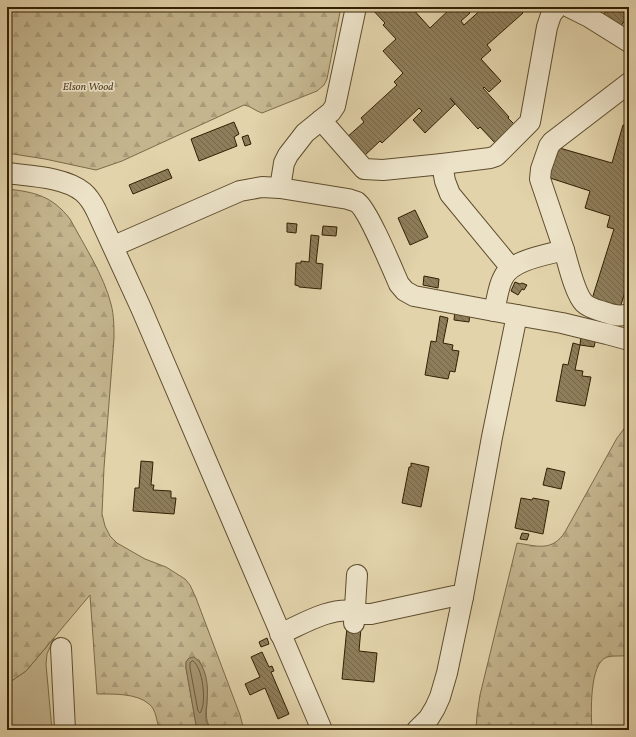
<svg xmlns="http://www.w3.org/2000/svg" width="636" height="737" font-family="Vollkorn,serif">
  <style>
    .green { fill: #c4b58e; stroke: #7c6a48 }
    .forest { fill: url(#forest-firs); stroke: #7c6a48 }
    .water { fill: #a69672; stroke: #786746 }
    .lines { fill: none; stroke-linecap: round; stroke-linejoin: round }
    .shore { stroke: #6c5b3a; stroke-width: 1 }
    .building { fill: url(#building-back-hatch); stroke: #332003 }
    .minor-casing { stroke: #5f4d2d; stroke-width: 22 }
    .minor { stroke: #ece2c8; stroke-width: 20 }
    .labels { text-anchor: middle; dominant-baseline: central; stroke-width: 3.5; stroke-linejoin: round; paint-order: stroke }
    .park-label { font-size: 11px; font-style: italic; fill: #574526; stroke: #ece2c8 }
  </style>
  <defs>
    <pattern id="forest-firs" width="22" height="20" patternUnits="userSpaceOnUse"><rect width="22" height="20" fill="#c4b58e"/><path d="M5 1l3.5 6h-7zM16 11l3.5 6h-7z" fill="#a99b79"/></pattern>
    <pattern id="building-back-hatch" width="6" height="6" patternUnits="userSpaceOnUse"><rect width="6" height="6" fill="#8e7d5a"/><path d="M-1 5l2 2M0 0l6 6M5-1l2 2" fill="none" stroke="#756648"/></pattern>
  </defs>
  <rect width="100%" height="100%" fill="#e2d3ab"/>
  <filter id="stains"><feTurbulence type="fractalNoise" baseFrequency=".005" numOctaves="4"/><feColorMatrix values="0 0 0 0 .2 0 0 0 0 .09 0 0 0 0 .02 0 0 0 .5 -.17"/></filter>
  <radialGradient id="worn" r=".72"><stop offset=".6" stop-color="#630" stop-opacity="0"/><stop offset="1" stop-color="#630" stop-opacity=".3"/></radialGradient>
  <!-- green -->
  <path class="green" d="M54 638 47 654 46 664 52 730H7V684L26 671Z"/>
  <!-- forest -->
  <g class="forest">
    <path d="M23 7H341L327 79 324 85 317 91 262 113C255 111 251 106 244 105L122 161 96 170 45 159 7 153V13Z"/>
    <path d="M7 189C35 192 52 196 70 219 84 245 104 276 111 304 114 315 114 327 114 338L104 468 102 514 105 526 110 536 117 543 145 559 166 567 185 579 190 585 196 598 240 715 244 730H211C204 717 207 713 207 700 208 686 205 672 199 660L189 658 186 662V668L197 730H159C157 722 156 709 149 704 137 693 112 694 97 694L90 595 26 671 7 684Z"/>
    <path d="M629 422V655C622 657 613 655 607 657 589 663 591 714 592 730H476L477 715 480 695 517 543C537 546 552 552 565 532L617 438Z"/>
  </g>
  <!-- water -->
  <path class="water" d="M194 657C206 664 209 687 207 700 207 706 205 712 206 719 206 723 209 726 211 730H197L186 668V662L189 658Z"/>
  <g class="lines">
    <!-- shore -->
    <path class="shore" d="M193 661C203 667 207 704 200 713L198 711 190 668V663Z"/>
  </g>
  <!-- building -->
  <g class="building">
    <path d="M370 7H411L430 28 452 7H465L470 13 461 21 464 25 484 7H524L520 10 523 13 487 45 491 50 481 59 501 81 489 92 484 87 483 88 509 117 508 118 516 126 496 144 480 127 478 129 450 98 455 104 425 133 413 120 422 111 419 108 382 143 380 141 363 157 346 138 364 122 361 118 397 85 394 82 403 73 383 51 396 39 383 25 385 23Z"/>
    <path d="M609 7H614L628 15 621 26 603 15Z"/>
    <path d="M234 122 239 134 234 137 237 146 199 161 191 139Z"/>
    <path d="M623 125 629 127V279L620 308 592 299 614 229 607 227 610 216 585 208 590 191 547 177 556 147 612 163Z"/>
    <path d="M248 135 251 144 245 146 242 137Z"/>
    <path d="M168 169 172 178 133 194 129 185Z"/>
    <path d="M415 210 428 237 410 245 398 218Z"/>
    <path d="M287 223 297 224 296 233 287 232Z"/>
    <path d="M323 226 337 227 336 236 322 235Z"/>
    <path d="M311 235 319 236 316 263 323 264 321 289 299 287V286L295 285 296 263H301V261L309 262Z"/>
    <path d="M424 276 439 279 438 288 423 285Z"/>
    <path d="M515 282 520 284 522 283 527 285 524 290 522 289 518 295 511 291Z"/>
    <path d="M455 310 470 313 469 322 454 320Z"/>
    <path d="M440 316 448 318 443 343 453 345 452 350 459 351 455 372 450 371 448 379 425 375 431 341 436 342Z"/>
    <path d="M581 336 596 338 594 347 580 345Z"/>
    <path d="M573 343 580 345 575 370 583 371 582 376 591 377 585 406 556 401 563 364 568 365Z"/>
    <path d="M141 461 153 462 151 485H154L153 490 171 491V498H176L174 514 133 511 135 488H139Z"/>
    <path d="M411 463 429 467 421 507 402 503 409 467H411Z"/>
    <path d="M547 468 565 472 561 489 543 485Z"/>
    <path d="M521 498 532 500 533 498 549 501 543 534 515 528Z"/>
    <path d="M522 533 529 534 527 540 520 539Z"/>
    <path d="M347 627 361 628 359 651 377 653 374 682 342 679Z"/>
    <path d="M267 638 269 644 261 647 259 642Z"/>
    <path d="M262 652 269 667 272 666 274 671 271 672 289 714 278 719 265 688 250 695 245 684 260 677 251 657Z"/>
  </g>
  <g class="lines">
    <!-- minor casing -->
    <g class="minor-casing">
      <g id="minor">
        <path d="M569 7 589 17 629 42"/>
        <path d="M321 120 364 169 383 170 442 164 445 181 450 194 511 268"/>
        <path d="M442 164 490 158 496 156 530 122 532 111 547 27 551 15 557 7"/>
        <path d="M7 173C30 176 65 177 83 192 89 197 93 204 96 210L141 308 322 730"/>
        <path d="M280 188 348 199C351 200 354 201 357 202 368 210 392 268 399 284L405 291 414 296 494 311"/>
        <path d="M114 246 240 191 262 187 280 188 284 163 288 155 305 133 331 112 335 106 356 7"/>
        <path d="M564 250 540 179 541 169 549 146 552 142 629 83"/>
        <path d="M629 314C620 317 613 315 604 312 598 310 589 308 584 303 575 294 568 263 564 250 546 255 511 260 503 278 498 287 497 300 494 311L562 323 607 334 629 340"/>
        <path d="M355 614H371L454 596 463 597"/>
        <path d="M354 623 357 575"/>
        <path d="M280 634C303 624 329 607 355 611"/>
        <path d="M61 648 65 730"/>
        <path d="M417 730 429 718 435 708 440 697 447 673 463 597 492 437 517 315"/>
      </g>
    </g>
    <!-- minor -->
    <use href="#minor" class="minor"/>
  </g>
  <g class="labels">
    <!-- park labels -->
    <g class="park-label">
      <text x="88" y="87">Elson Wood</text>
    </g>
  </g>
  <!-- margin -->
  <rect width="636" height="737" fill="none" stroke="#e2d3ab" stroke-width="24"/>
  <rect x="8" y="8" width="620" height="721" fill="none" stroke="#332003" stroke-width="2"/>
  <rect x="12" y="12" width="612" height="713" fill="none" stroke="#332003"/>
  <rect width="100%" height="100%" filter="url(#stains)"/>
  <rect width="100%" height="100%" fill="url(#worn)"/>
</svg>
